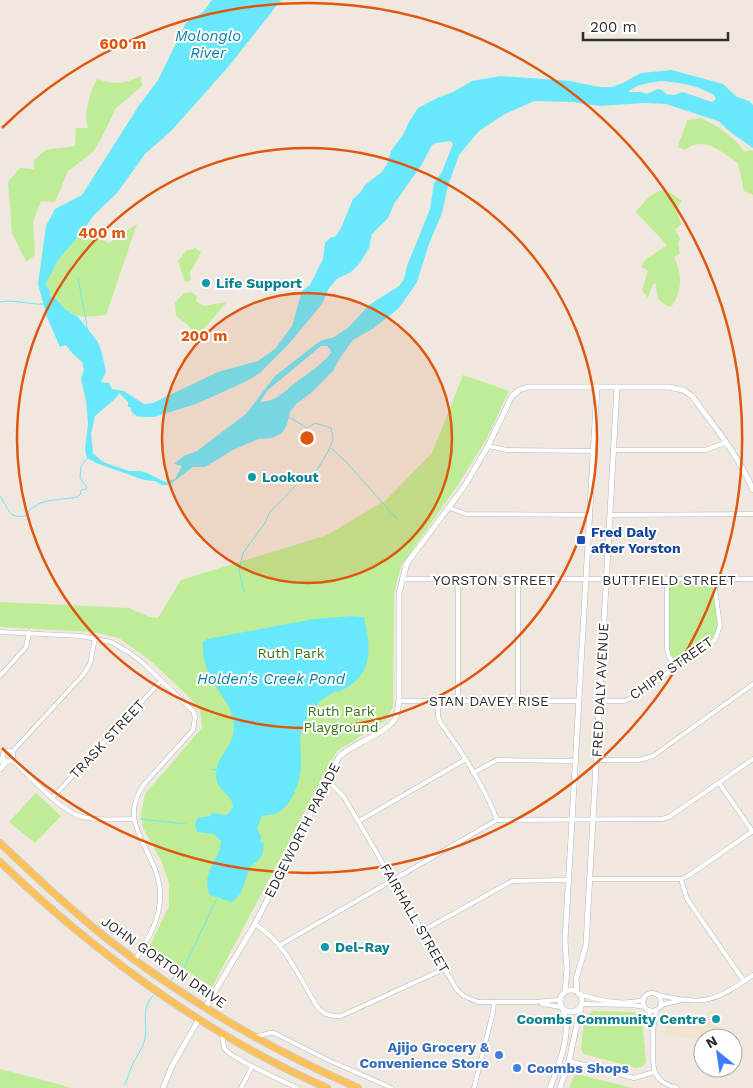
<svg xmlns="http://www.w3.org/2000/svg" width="753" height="1088" font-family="'Work Sans',sans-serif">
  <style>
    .education { fill: #f3e2ce }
    .green { fill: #bfec97 }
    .water { fill: #69e8fc; fill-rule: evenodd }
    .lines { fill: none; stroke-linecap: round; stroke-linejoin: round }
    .stream { stroke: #69e8fc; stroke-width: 1 }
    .minor-casing { stroke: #b3b8c2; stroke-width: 5 }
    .tertiary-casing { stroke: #b3b8c2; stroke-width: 6 }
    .primary-casing { stroke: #c9c9c9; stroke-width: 8 }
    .minor { stroke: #fff; stroke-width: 4 }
    .tertiary { stroke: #fff; stroke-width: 5 }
    .primary { stroke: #ffc156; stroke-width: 6 }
    .ring { fill: none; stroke: #df570e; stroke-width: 2.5 }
    .culture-dot { fill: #0f9aa8; stroke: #fff; stroke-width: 2 }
    .transit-dot { fill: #1a4fb4; stroke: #fff; stroke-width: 2 }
    .shop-dot { fill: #3f7fe0; stroke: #fff; stroke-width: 2 }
    .labels { text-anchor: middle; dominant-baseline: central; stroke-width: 4; stroke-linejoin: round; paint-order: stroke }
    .culture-label { font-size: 14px; font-weight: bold; fill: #0d838f; stroke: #fff; text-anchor: start }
    .transit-label { font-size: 14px; font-weight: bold; fill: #164399; stroke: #fff; text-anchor: start }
    .street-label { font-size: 14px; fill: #2e2e2e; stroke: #fff }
    .park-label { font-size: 14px; fill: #347613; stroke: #fff }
    .shop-label { font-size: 14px; font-weight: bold; fill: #366cbe; stroke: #fff; text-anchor: end }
    .water-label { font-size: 15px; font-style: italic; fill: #027ea0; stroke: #fff }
    .centre { fill: #df570e; stroke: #fff; stroke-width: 2.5 }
    .ring-label { font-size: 15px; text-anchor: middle; font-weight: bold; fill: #df570e; stroke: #fff; stroke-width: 4; stroke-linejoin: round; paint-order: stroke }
  </style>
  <rect width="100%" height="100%" fill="#f0e7df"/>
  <!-- education -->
  <path class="education" d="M709 1011 719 1012 716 1038 703 1039 665 1035 666 1019 707 1023Z"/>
  <!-- green -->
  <g class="green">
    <path d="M141 76 142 86 116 108 101 139 93 152 68 171 55 202 41 201 33 221 35 255 26 262 12 233 8 182 20 168 34 169V160L46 150 75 146 76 128H88C83 112 90 93 97 79 117 85 123 84 141 76Z"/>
    <path d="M701 118C718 126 734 137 745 152L751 150 753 151V195L744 191 738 163C721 152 704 135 685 150L678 147C680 137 685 130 687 120Z"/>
    <path d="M664 190 674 195 682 201C675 209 677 215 682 224L675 230 680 238 678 244 680 254 674 257C683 273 682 293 671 307 657 301 657 299 656 284H653L648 298 642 290 648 271 641 267 645 260 667 245 636 212C644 202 651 192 664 190Z"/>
    <path d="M137 224 106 315C90 316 79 320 66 309 60 305 57 300 50 296L44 285 58 260 83 231 109 243Z"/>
    <path d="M195 248 201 252 190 273 191 280 185 282 178 261 186 251Z"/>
    <path d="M191 292 197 296 196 301 203 306 227 302 196 338 189 326 176 316 175 303 184 293Z"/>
    <path d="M463 375 509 391 486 440 457 486 401 566 394 593 393 707 385 721 337 751 212 987 149 948 169 906V883L161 860 143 828 141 813 145 794 202 728 200 710 187 695 151 661 119 638 94 632 0 627V602L129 608 150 617 158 618 181 580 327 535 386 500 432 453Z"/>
    <path d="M667 580H714L720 626 715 640 677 667 669 657Z"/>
    <path d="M36 793 61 816 35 843 9 822Z"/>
    <path d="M593 1011 634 1012 642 1018 646 1062 642 1067 636 1068 584 1054 581 1049C583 1037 581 1017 593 1011Z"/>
    <path d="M0 1069 62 1085 70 1088H0Z"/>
    <path d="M577 1074 632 1088H569L574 1076Z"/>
  </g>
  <!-- water -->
  <g class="water">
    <path d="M212 0H281L229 66 172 130 145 154 117 193 93 216 83 231 58 260 45 285 50 290V296L56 299 65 309 78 317 98 342 102 353 106 372 101 382 109 383 112 389 124 391 144 404 153 403 218 372 258 361 275 349 292 326 302 291 310 285 323 259 325 243 330 238 336 236 341 228 353 199 360 193 365 185 382 172 387 164 391 151 403 135 409 122 418 108 437 98 453 92 472 81 500 76 570 81 599 87H612L623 83 641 73 672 70 723 84 737 97 749 101 753 105V148L733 134 718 121 666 104 644 103 599 106 573 102 534 101 505 114 479 131 459 155 448 186 442 213 429 244 417 282 399 308 374 328 353 340 340 358 333 371 310 394 296 404 290 412 287 425 282 433 272 438 258 439 233 450 205 467H193L169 485H162L155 481 144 480 96 463 87 458 85 450 88 423 86 401 81 379 84 369 82 362 72 353 66 345 60 347 47 317 38 284 46 226 55 209 82 195 138 107 158 80 186 23 203 12ZM660 81C683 83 693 84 714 95L716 99 712 102 683 92 674 95 666 94 662 90 658 89 647 94 641 92H628C636 84 650 83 660 81ZM450 141 453 144 442 172 434 183 430 209 407 266 404 279 399 286 369 305 349 327 334 337 320 341 275 376 246 414 197 451 184 456 174 464 182 466 175 479 165 482 147 473 140 471H129L103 462 93 453 91 434 95 416 115 399 119 393 128 402V407H130L132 412 136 416 143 417H154L196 404 247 381 261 372 288 345 322 304 329 288 337 279 351 272 359 264 369 248 372 234 388 218 394 204 422 164 432 145 436 143ZM321 346H327L330 349 331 353C320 366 307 374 294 384 282 393 277 401 260 402L268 390Z"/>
    <path d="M351 616 364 617C371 646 374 675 342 690 336 693 341 690 335 692 324 696 312 708 307 718 305 722 302 728 301 732 299 744 302 756 301 767 300 782 292 806 277 813 272 815 266 815 262 816L257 828 260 835 262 837 260 841 264 844C263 848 264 853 260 858 256 863 251 864 249 870 244 882 244 894 232 902L210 895C200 872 220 861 221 841L214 834 197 832 195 823 198 818 210 816 212 813 227 815 233 807C233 794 216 792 216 775 216 752 241 744 232 715 229 704 221 695 215 685 207 674 201 655 203 642L207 639 314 619Z"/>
  </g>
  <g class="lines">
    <!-- stream -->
    <g class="stream">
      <path d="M78 278 88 331"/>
      <path d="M0 302C13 299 30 305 44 304"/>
      <path d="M331 448 347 463 397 519"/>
      <path d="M0 496C8 507 8 519 25 516 38 497 57 501 77 497L80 495 81 490 86 489 87 487 80 478 81 466 88 457"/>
      <path d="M244 592 239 570 243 553 265 523 269 513 301 480 317 470 329 450 333 439 331 428 315 423 307 428 289 417"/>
      <path d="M212 769 216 770"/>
      <path d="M140 819 186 824"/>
      <path d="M170 981 183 970 217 898"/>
      <path d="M125 1085C128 1078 130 1070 133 1063 137 1056 142 1049 144 1042 150 1023 138 1009 155 994"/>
    </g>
    <!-- minor casing -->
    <g class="minor-casing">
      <g id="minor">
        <path d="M488 446 507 450 593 451"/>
        <path d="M613 450H705L725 443"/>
        <path d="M450 508 466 514 590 515"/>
        <path d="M610 515 753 514"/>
        <path d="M402 579H753"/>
        <path d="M458 580V701"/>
        <path d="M518 580V701"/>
        <path d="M667 580V649L669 657 677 667"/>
        <path d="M0 632 81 636 111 642 130 653 144 664 193 711 195 717 193 730 145 783C113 825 160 851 160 894 161 919 148 939 135 960"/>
        <path d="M0 676 26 647 29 633"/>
        <path d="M399 701H579"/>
        <path d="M438 701V716L440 722C462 752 484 785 497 820"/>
        <path d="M599 701H624L632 698 715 640 720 626 714 580"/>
        <circle cx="8" cy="756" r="5.5"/>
        <path d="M12 752 83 675 90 664 95 638"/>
        <path d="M12 760C30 776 60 811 82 817 98 821 117 819 133 819"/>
        <path d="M596 760H639L653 756 753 684"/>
        <path d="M473 773 497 760 575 761"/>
        <path d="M327 780 344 797 457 990 464 996 478 1002H535L559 1000"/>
        <path d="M719 783 753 832"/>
        <path d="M52 798 161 681"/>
        <path d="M359 821 466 759"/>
        <path d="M589 879H681L688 876 753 831"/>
        <path d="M681 879 687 899 744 981"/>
        <path d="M255 924C286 944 298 975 316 1005 323 1014 329 1017 341 1016L444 969"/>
        <path d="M422 931 512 881 568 880"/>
        <path d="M280 945 497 820 662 819 669 817 753 759"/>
        <circle cx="652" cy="1002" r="9"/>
        <path d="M580 994C599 1001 623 1005 644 1000"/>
        <path d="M657 995C705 1005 713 1003 753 975"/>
        <path d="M542 1004 561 1007"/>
        <path d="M582 1004 632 1005 645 1007"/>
        <path d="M660 1007 664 1004 679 1001"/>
        <path d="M649 1010C650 1018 652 1026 653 1034 655 1060 645 1080 677 1088"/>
        <path d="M653 1031 656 1010"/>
        <path d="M222 1034C223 1039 223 1045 225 1049 232 1059 283 1081 297 1088"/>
        <path d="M255 1037 270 1033H274L328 1060 392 1088"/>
        <path d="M569 1061 634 1078 654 1072"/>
        <path d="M241 1088 252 1067"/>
        <path d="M474 1088 493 1012 494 1002"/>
      </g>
    </g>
    <!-- tertiary casing -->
    <g class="tertiary-casing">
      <g id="tertiary">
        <path d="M0 761 3 758"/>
        <path d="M0 769 6 762"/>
        <circle cx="571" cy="1001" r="11"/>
        <path d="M565 991 567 969 565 941 597 387"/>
        <path d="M577 992 576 979 586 945 617 387"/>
        <path d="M205 1008 255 924 339 757C353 742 387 735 396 717 398 712 398 706 399 701V593L407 563 464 487 488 446 512 396 519 390 528 387H669L683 390 692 396C714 426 739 456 753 490"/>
        <path d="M163 1088 172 1066 199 1019"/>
        <path d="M550 1088C558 1068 573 1030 563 1010"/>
        <path d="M560 1088 569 1061 581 1006"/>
      </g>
    </g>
    <!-- primary casing -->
    <g class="primary-casing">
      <g id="primary">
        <path d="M0 843C36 877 72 911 110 941 186 1001 270 1049 358 1088"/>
        <path d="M0 862C96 954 205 1034 327 1088"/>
      </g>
    </g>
    <!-- minor -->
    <use href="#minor" class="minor"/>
    <!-- tertiary -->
    <use href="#tertiary" class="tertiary"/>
    <!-- primary -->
    <use href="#primary" class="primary"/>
  </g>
  <!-- distance rings -->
  <circle cx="307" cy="438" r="145" fill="#df570e" fill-opacity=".12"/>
  <g class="ring">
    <circle cx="307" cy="438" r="145"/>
    <circle cx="307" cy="438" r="290"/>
    <path d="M2 128A435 435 0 1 1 2 748"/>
  </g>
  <!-- markers -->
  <g class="culture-dot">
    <circle cx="206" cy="283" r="5"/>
    <circle cx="252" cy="477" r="5"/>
    <circle cx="325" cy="947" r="5"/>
    <circle cx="716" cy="1019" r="5"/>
  </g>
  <rect class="transit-dot" x="576" y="535" width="10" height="10" rx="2.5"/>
  <g class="shop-dot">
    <circle cx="499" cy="1055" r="5"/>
    <circle cx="517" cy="1068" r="5"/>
  </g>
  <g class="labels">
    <!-- culture labels -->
    <g class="culture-label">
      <text x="216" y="283">Life Support</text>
      <text x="262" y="477">Lookout</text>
      <text x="335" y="947">Del-Ray</text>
      <text x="706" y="1019" text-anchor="end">Coombs Community Centre</text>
    </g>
    <!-- transit labels -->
    <g class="transit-label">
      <text x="591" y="532">Fred Daly<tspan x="591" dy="16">after Yorston</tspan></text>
    </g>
    <!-- street labels -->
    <g class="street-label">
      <text x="494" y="580">YORSTON STREET</text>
      <text x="669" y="580">BUTTFIELD STREET</text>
      <text transform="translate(671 668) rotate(-35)">CHIPP STREET</text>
      <text transform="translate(600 690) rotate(-87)">FRED DALY AVENUE</text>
      <text x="489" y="701">STAN DAVEY RISE</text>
      <text transform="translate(107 739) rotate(-47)">TRASK STREET</text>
      <text transform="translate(302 830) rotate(-63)">EDGEWORTH PARADE</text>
      <text transform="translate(415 918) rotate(60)">FAIRHALL STREET</text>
      <text transform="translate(164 962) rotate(35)">JOHN GORTON DRIVE</text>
    </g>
    <!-- park labels -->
    <g class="park-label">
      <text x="291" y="653">Ruth Park</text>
      <text x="341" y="711">Ruth Park<tspan x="341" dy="16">Playground</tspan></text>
    </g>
    <!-- shop labels -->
    <g class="shop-label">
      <text x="489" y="1047">Ajijo Grocery &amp;<tspan x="489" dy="16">Convenience Store</tspan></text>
      <text x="527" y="1068" text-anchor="start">Coombs Shops</text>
    </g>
    <!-- water labels -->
    <g class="water-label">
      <text x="208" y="36">Molonglo<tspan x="208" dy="17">River</tspan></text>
      <text x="271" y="679">Holden's Creek Pond</text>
    </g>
  </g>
  <circle cx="307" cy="438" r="8" class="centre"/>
  <g class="ring-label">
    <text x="123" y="49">600 m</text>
    <text x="102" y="238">400 m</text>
    <text x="204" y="341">200 m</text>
  </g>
  <!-- north arrow -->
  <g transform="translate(718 1053) rotate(330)"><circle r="24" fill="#ffffff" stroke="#ababab"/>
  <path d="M0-4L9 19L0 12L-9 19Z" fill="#3e7bff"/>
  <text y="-8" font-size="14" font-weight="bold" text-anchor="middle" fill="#2e2e2e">N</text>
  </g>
  <!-- scale -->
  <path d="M583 32v8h145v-8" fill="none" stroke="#2e2e2e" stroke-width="2.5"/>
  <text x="590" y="32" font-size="15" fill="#2e2e2e" stroke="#ffffff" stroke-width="4" paint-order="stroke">200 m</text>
</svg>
